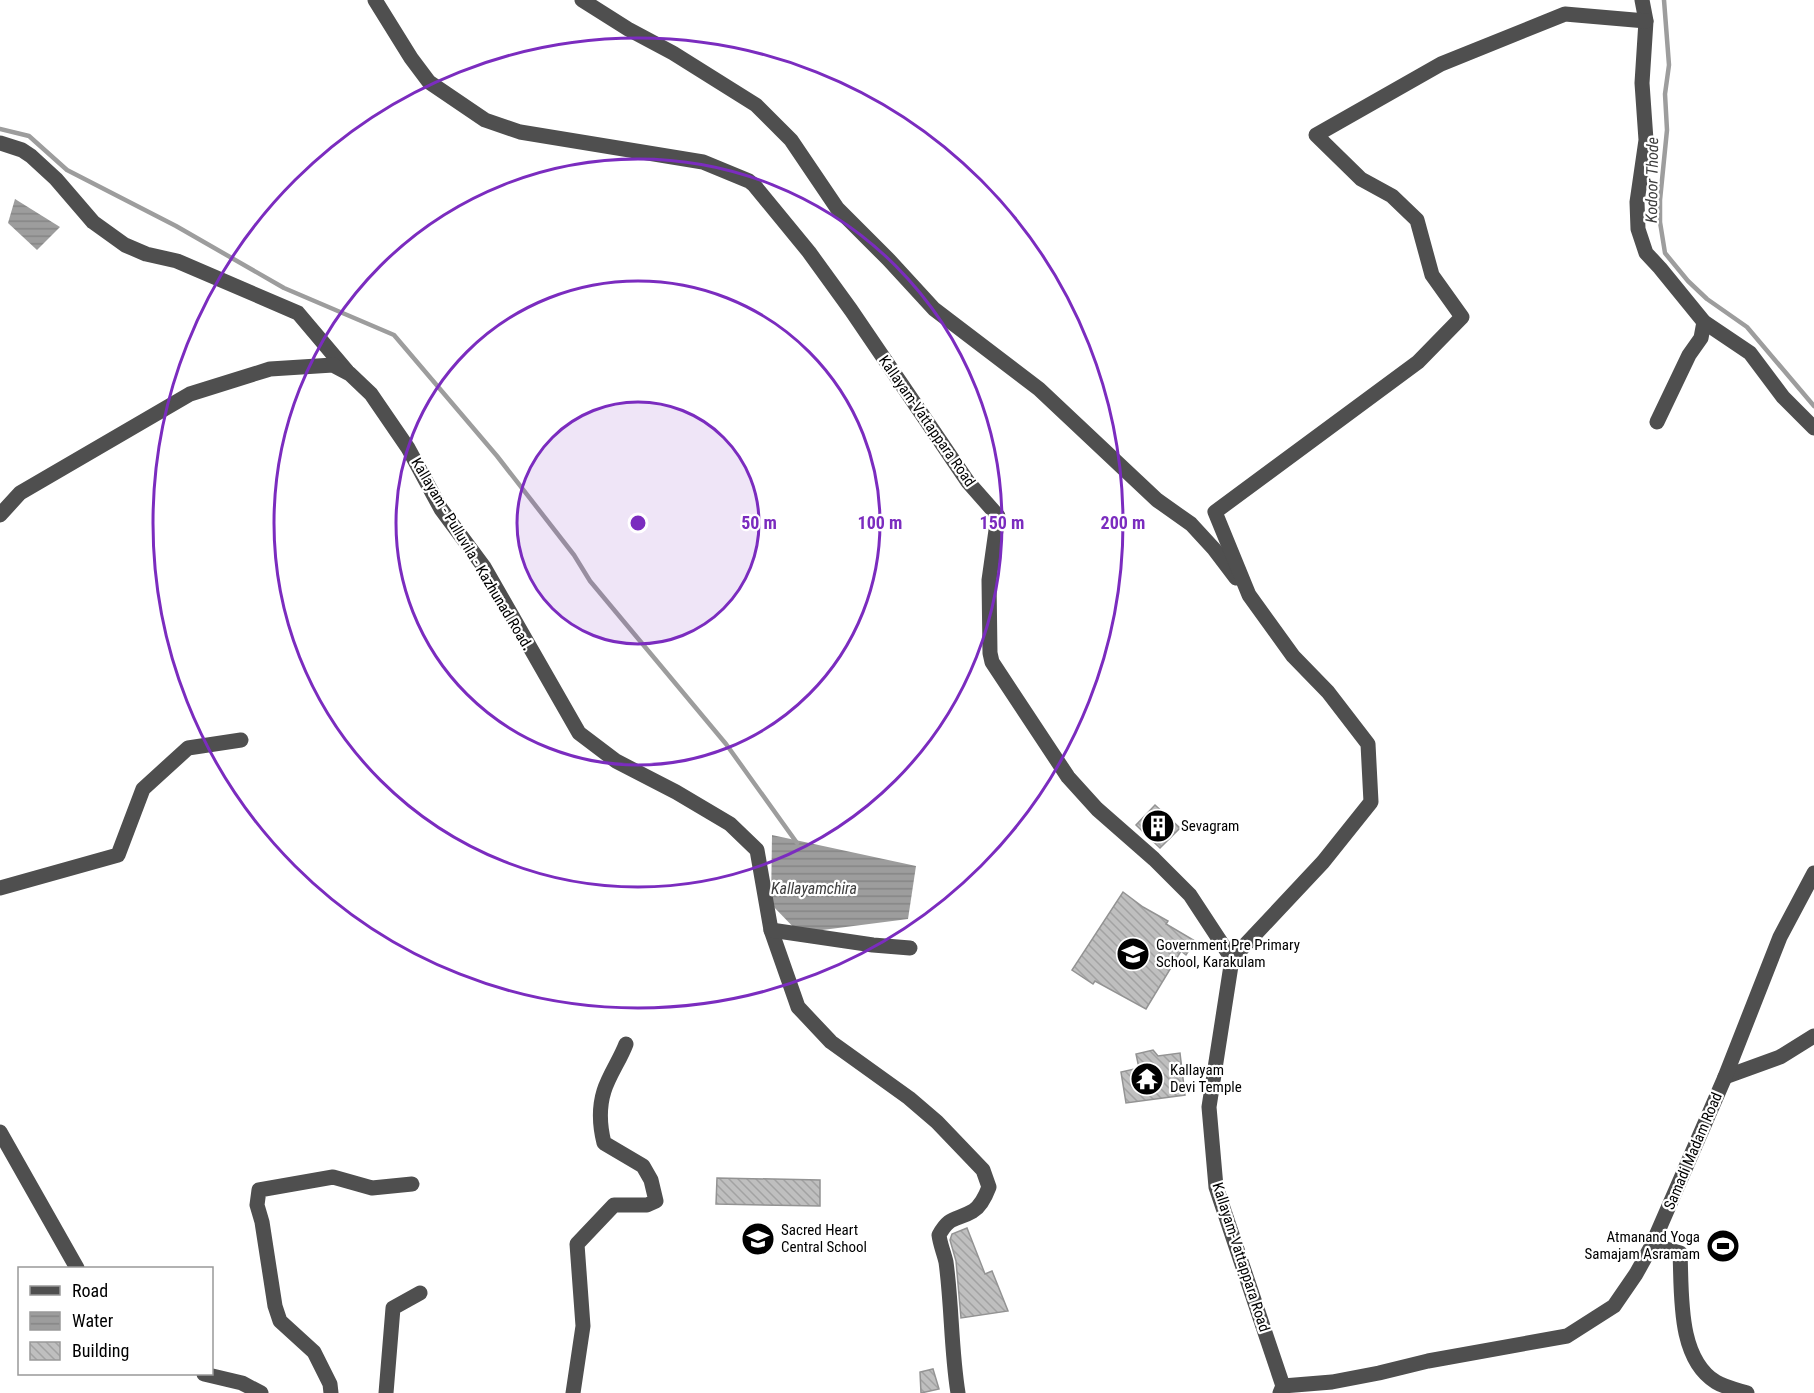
<svg xmlns="http://www.w3.org/2000/svg" width="1814" height="1393" font-family="'Roboto Condensed',sans-serif">
  <style>
    .water { fill: url(#water-rules) }
    .lines { fill: none; stroke-linecap: round; stroke-linejoin: round }
    .stream { stroke: #9d9d9d; stroke-width: 4.5 }
    .building { fill: url(#building-back-hatch); stroke: #939393; stroke-width: 1.5 }
    .minor { stroke: #4f4f4f; stroke-width: 15 }
    .ring { fill: none; stroke: #7b2cbf; stroke-width: 3 }
    .labels { text-anchor: middle; dominant-baseline: central; stroke-width: 4.5; stroke-linejoin: round; paint-order: stroke }
    .street-label { font-size: 15px; fill: #000; stroke: #fff }
    .poi-label { font-size: 15px; fill: #000; stroke: #fff; text-anchor: start }
    .water-label { font-size: 16px; font-style: italic; fill: #3e3e3e; stroke: #fff }
    .centre { fill: #7b2cbf; stroke: #fff; stroke-width: 3 }
    .ring-label { font-size: 18px; text-anchor: middle; font-weight: bold; fill: #7b2cbf; stroke: #fff; stroke-width: 4.5; stroke-linejoin: round; paint-order: stroke }
  </style>
  <defs>
    <pattern id="water-rules" width="6" height="5" patternUnits="userSpaceOnUse" patternTransform="scale(1.5)"><rect width="6" height="5" fill="#9d9d9d"/><path d="M0 2.5h6" fill="none" stroke="#858585"/></pattern>
    <pattern id="building-back-hatch" width="6" height="6" patternUnits="userSpaceOnUse" patternTransform="scale(1.5)"><rect width="6" height="6" fill="#bfbfbf"/><path d="M-1 5l2 2M0 0l6 6M5-1l2 2" fill="none" stroke="#a2a2a2"/></pattern>
  </defs>
  <rect width="100%" height="100%" fill="#fff"/>
  <!-- water -->
  <g class="water">
    <path d="M15 199 60 227 37 250 8 223Z"/>
    <path d="M772 835 916 866 908 919 799 933 771 904Z"/>
  </g>
  <g class="lines">
    <!-- stream -->
    <g class="stream">
      <path d="M1664 0 1669 65 1665 94 1667 130 1660 200V222L1665 253 1688 281 1707 299 1747 327 1814 406"/>
      <path d="M0 129 29 136 67 170 176 226 284 288 394 335 497 456 574 555 590 581 726 744 797 843"/>
    </g>
  </g>
  <!-- building -->
  <g class="building">
    <path d="M1155 805 1180 828 1160 848 1136 825Z"/>
    <path d="M1123 892 1143 907 1168 921 1166 924 1195 941 1186 955 1181 951 1146 1009 1095 981 1093 984 1072 970Z"/>
    <path d="M1153 1050 1158 1056 1180 1053 1185 1095 1126 1103 1121 1072 1139 1068 1136 1054Z"/>
    <path d="M717 1178 820 1180V1206L716 1204Z"/>
    <path d="M967 1228 985 1274 992 1271 1008 1311 961 1318 956 1261 950 1240 952 1234Z"/>
    <path d="M933 1369 939 1389 921 1393 920 1372Z"/>
  </g>
  <g class="lines">
    <!-- minor -->
    <g class="minor">
      <path d="M375 0 411 58 429 82 485 120 520 132 703 162 749 181 754 185 809 252 851 310 968 482 998 516 989 580 990 653 992 662 1068 777 1097 809 1154 859 1190 895 1232 959 1209 1107 1216 1187 1283 1386 1280 1393"/>
      <path d="M582 0 628 29 673 53 756 105 791 140 837 208 888 259 934 309 1039 389 1157 500 1191 524 1214 549 1236 578"/>
      <path d="M1642 0 1646 21 1642 83 1646 140 1637 202 1638 229 1646 253 1660 268 1704 322 1750 353 1783 397 1814 428"/>
      <path d="M0 143 22 150 31 156 56 179 93 222 125 245 146 254 177 261 298 313 347 371"/>
      <path d="M1657 422 1689 355 1701 338 1704 322"/>
      <path d="M0 515 20 493 190 394 270 369 333 365 350 374 371 394 408 448 441 509 484 567 579 733 616 761 676 792 730 824 757 850 771 930 798 1007 831 1042 909 1098 937 1122 983 1170 989 1187C986 1195 981 1206 973 1211 956 1221 950 1215 939 1235 940 1244 944 1253 946 1262 952 1306 951 1350 958 1393"/>
      <path d="M0 888 118 855 143 789 188 748 241 740"/>
      <path d="M771 930 873 945 910 948"/>
      <path d="M1232 959 1323 862 1371 802 1368 744 1328 692 1293 656 1249 595 1215 512 1418 362 1462 317 1432 275 1417 220 1392 196 1361 179 1316 135 1441 64 1565 14 1646 21"/>
      <path d="M1725 1077 1780 1057 1814 1036"/>
      <path d="M0 1132 77 1268"/>
      <path d="M1652 1245 1680 1253C1682 1293 1677 1358 1716 1382 1724 1387 1737 1390 1747 1393"/>
      <path d="M204 1374 242 1383 261 1393"/>
      <path d="M1283 1386 1332 1382 1379 1373 1428 1361 1567 1336 1614 1306 1636 1274 1652 1245 1725 1077 1780 937 1814 873"/>
      <path d="M331 1393 330 1384 314 1352 280 1321 275 1306 262 1222 257 1205 259 1190 333 1177 372 1188 412 1184"/>
      <path d="M386 1393 393 1308 420 1293"/>
      <path d="M573 1393 583 1326 577 1244 614 1205H647L656 1201 651 1180 643 1166 604 1143C600 1127 599 1107 604 1091 609 1075 620 1060 626 1044"/>
    </g>
  </g>
  <!-- distance rings -->
  <circle cx="638" cy="523" r="121" fill="#7b2cbf" fill-opacity=".12"/>
  <g class="ring">
    <circle cx="638" cy="523" r="121"/>
    <circle cx="638" cy="523" r="242"/>
    <circle cx="638" cy="523" r="364"/>
    <circle cx="638" cy="523" r="485"/>
  </g>
  <!-- icons -->
  <defs>
    <g id="building-disc" transform="scale(1.725)"><circle r="9.5" fill="#000" stroke="#fff"/><path d="M-4-6H4V6H1V3H-1V6H-4ZM-2.5-4.3h1.7v1.8h-1.7ZM.8-4.3h1.7v1.8H.8ZM-2.5-1h1.7V.8h-1.7ZM.8-1h1.7V.8H.8Z" fill="#fff"/></g>
    <g id="school-disc" transform="scale(1.725)"><circle r="9.5" fill="#000" stroke="#fff"/><path d="M0-5L7-2L0 1L-7-2ZM-4 1L0 2.5L4 1V4Q0 6-4 4Z" fill="#fff"/></g>
    <g id="temple-disc" transform="scale(1.725)"><circle r="9.5" fill="#000" stroke="#fff"/><path d="M0-6L5-2H3V0L6.5 2.5H4V6H1.5V3h-3V6H-4V2.5H-6.5L-3 0V-2H-5Z" fill="#fff"/></g>
    <g id="stadium-disc" transform="scale(1.725)"><circle r="9.5" fill="#000" stroke="#fff"/><path d="M0-5a6.5 5 0 1 0 0 10a6.5 5 0 1 0 0-10ZM-3.5-1.8h7v3.6h-7Z" fill="#fff"/></g>
  </defs>
  <g fill-rule="evenodd">
    <use href="#building-disc" x="1158" y="826"/>
    <use href="#school-disc" x="1133" y="954"/>
    <use href="#temple-disc" x="1147" y="1079"/>
    <use href="#school-disc" x="758" y="1239"/>
    <use href="#stadium-disc" x="1723" y="1246"/>
  </g>
  <g class="labels">
    <!-- street labels -->
    <g class="street-label">
      <text transform="translate(927 421) rotate(55)">Kallayam-Vattappara Road</text>
      <text transform="translate(472 554) rotate(59)">Kallayam - Pulluvila - Kazhunad Road.</text>
      <text transform="translate(1693 1151) rotate(-67)">Samadi Madam Road</text>
      <text transform="translate(1241 1257) rotate(72)">Kallayam-Vattappara Road</text>
    </g>
    <!-- poi labels -->
    <g class="poi-label">
      <text x="1181" y="826">Sevagram</text>
      <text x="1156" y="945">Government Pre Primary<tspan x="1156" dy="17">School, Karakulam</tspan></text>
      <text x="1170" y="1070">Kallayam<tspan x="1170" dy="17">Devi Temple</tspan></text>
      <text x="781" y="1230">Sacred Heart<tspan x="781" dy="17">Central School</tspan></text>
      <text x="1700" y="1237" text-anchor="end">Atmanand Yoga<tspan x="1700" dy="17">Samajam Asramam</tspan></text>
    </g>
    <!-- water labels -->
    <g class="water-label">
      <text transform="translate(1652 180) rotate(-89)">Kodoor Thode</text>
      <text x="814" y="888">Kallayamchira</text>
    </g>
  </g>
  <circle cx="638" cy="523" r="9" class="centre"/>
  <g class="ring-label">
    <text x="759" y="529">50 m</text>
    <text x="880" y="529">100 m</text>
    <text x="1002" y="529">150 m</text>
    <text x="1123" y="529">200 m</text>
  </g>
  <!-- legend -->
  <rect x="18" y="1267" width="195" height="108" fill="#ffffff" stroke="#999999" stroke-width="1.5"/>
  <rect x="30" y="1286" width="30" height="9" fill="#4f4f4f" stroke="#999999" stroke-width="1.5"/>
  <text x="72" y="1297" font-size="18" fill="#000000">Road</text>
  <rect x="30" y="1312" width="30" height="18" fill="url(#water-rules)" stroke="#999999" stroke-width="1.5"/>
  <text x="72" y="1327" font-size="18" fill="#000000">Water</text>
  <rect x="30" y="1342" width="30" height="18" fill="url(#building-back-hatch)" stroke="#999999" stroke-width="1.5"/>
  <text x="72" y="1357" font-size="18" fill="#000000">Building</text>
</svg>
